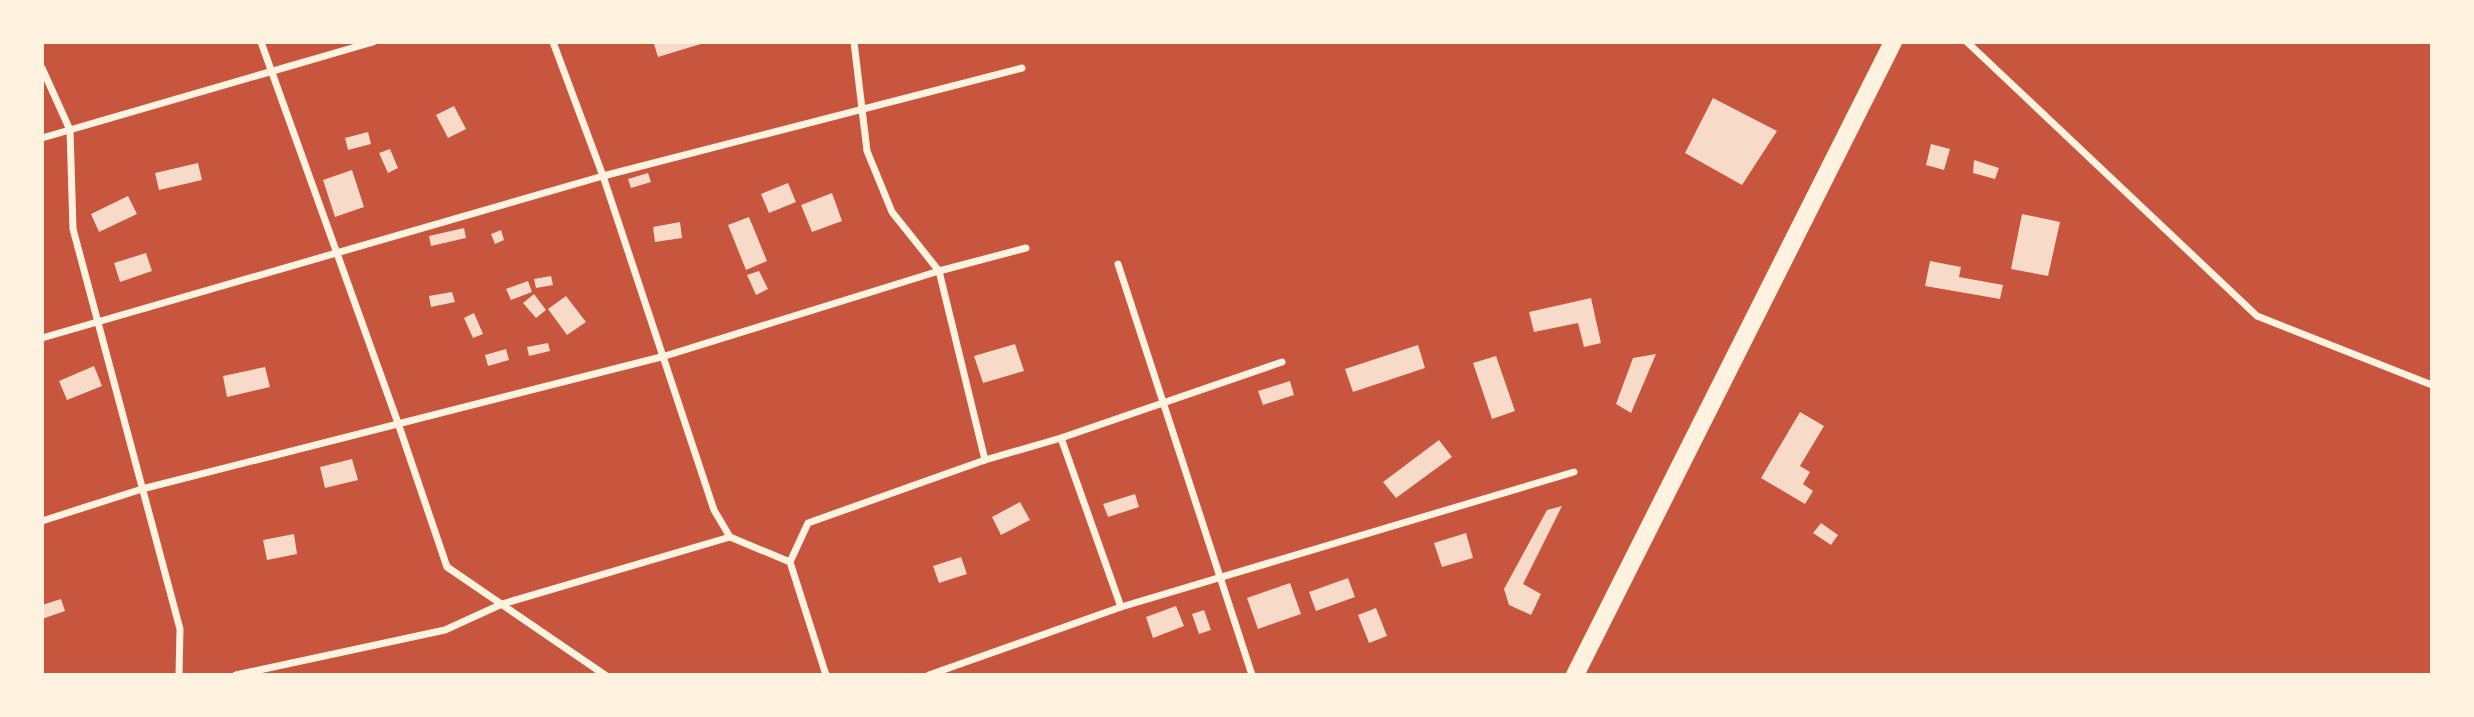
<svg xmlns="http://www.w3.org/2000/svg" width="2474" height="717" font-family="'Noto Sans',sans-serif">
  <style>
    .building { fill: #f7dbc8 }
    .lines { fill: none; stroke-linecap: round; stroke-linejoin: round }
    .minor { stroke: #fff3e0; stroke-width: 7 }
    .primary { stroke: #fff3e0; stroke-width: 18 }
  </style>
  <rect width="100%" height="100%" fill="#c8553d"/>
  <!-- building -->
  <g class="building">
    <path d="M661 42H703L704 43 658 57 654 44Z"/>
    <path d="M1713 98 1777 131 1742 185 1685 153Z"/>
    <path d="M454 106 466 129 448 138 436 115Z"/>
    <path d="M368 132 371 144 348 150 345 138Z"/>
    <path d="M1931 144 1950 149 1944 170 1926 165Z"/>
    <path d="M390 149 398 168 388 173 379 153Z"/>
    <path d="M1974 160 1999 168 1995 179 1973 173Z"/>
    <path d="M198 163 202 180 159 190 155 173Z"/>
    <path d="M352 170 364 207 335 217 323 180Z"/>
    <path d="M648 173 651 182 631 188 628 179Z"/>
    <path d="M788 183 796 202 769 213 761 194Z"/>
    <path d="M832 193 842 221 812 232 801 205Z"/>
    <path d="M128 196 137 214 99 232 91 214Z"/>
    <path d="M2022 214 2060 222 2048 276 2011 269Z"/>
    <path d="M749 217 767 261 746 270 728 225Z"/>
    <path d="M680 222 682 238 655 242 653 227Z"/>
    <path d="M464 228 466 238 431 246 429 236Z"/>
    <path d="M501 230 504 240 495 244 491 234Z"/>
    <path d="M146 253 152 271 120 282 114 263Z"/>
    <path d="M1930 261 1961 267 1959 277 2003 285 2000 299 1925 286Z"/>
    <path d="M759 271 768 289 756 295 747 275Z"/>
    <path d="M551 276 553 285 536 288 534 279Z"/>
    <path d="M528 281 532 292 511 300 506 289Z"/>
    <path d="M452 292 455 302 431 307 429 296Z"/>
    <path d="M534 294 546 310 536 318 523 303Z"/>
    <path d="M566 296 586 322 567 335 548 309Z"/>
    <path d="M1591 298 1601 343 1584 347 1578 323 1534 332 1529 312Z"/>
    <path d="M474 313 483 334 473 338 464 318Z"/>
    <path d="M548 343 550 351 529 356 527 347Z"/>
    <path d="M1015 344 1024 371 983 383 974 356Z"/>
    <path d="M1418 345 1425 368 1353 392 1345 369Z"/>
    <path d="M506 349 509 360 488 366 485 355Z"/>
    <path d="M1656 354 1631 413 1616 404 1633 358Z"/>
    <path d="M1496 356 1515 411 1492 419 1473 363Z"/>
    <path d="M94 366 102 386 67 400 59 381Z"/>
    <path d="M265 367 270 387 227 397 223 376Z"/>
    <path d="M1290 381 1294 395 1263 405 1258 391Z"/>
    <path d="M1800 412 1824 426 1800 466 1810 472 1803 484 1813 491 1805 504 1761 478Z"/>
    <path d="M1439 440 1452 457 1396 498 1383 482Z"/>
    <path d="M352 459 358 480 325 488 320 467Z"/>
    <path d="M1135 494 1139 507 1108 517 1103 504Z"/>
    <path d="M1020 502 1030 520 1001 535 992 517Z"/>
    <path d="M1562 506 1523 584 1541 594 1531 615 1509 605 1504 589 1547 510Z"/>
    <path d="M1821 523 1838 535 1831 545 1813 533Z"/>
    <path d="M1466 533 1473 558 1442 567 1434 543Z"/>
    <path d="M294 534 297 554 267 560 263 540Z"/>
    <path d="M961 557 967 574 939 583 933 566Z"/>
    <path d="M1348 578 1355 597 1316 611 1309 592Z"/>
    <path d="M1290 583 1301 614 1258 629 1247 598Z"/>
    <path d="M61 599 65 611 42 619V605Z"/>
    <path d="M1176 606 1184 626 1153 638 1146 617Z"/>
    <path d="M1376 608 1387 636 1369 643 1358 615Z"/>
    <path d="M1204 610 1211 630 1199 634 1192 614Z"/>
  </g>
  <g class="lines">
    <!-- minor -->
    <g class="minor">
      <path d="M261 42 398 423 447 567 605 675"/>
      <path d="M553 42 603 176 714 510 730 537 790 562 826 675"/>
      <path d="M854 42 867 151 892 212 939 271 985 460"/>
      <path d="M1967 42 2257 316 2432 385"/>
      <path d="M42 68 70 130 73 229 180 629 179 675"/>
      <path d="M42 138 373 42"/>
      <path d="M1118 264 1252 675"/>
      <path d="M42 338 603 176 1022 68"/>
      <path d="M1061 438 1121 607"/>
      <path d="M42 521 142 489 665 356 939 271 1026 248"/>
      <path d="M790 562 808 523 985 460 1061 438 1282 362"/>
      <path d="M236 675 445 630 502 604 730 537"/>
      <path d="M929 675 1121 607 1574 472"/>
    </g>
    <!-- primary -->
    <path class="primary" d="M1575 675 1893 42"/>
  </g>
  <!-- border -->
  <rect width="2474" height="717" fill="none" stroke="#fff3e0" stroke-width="88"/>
</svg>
